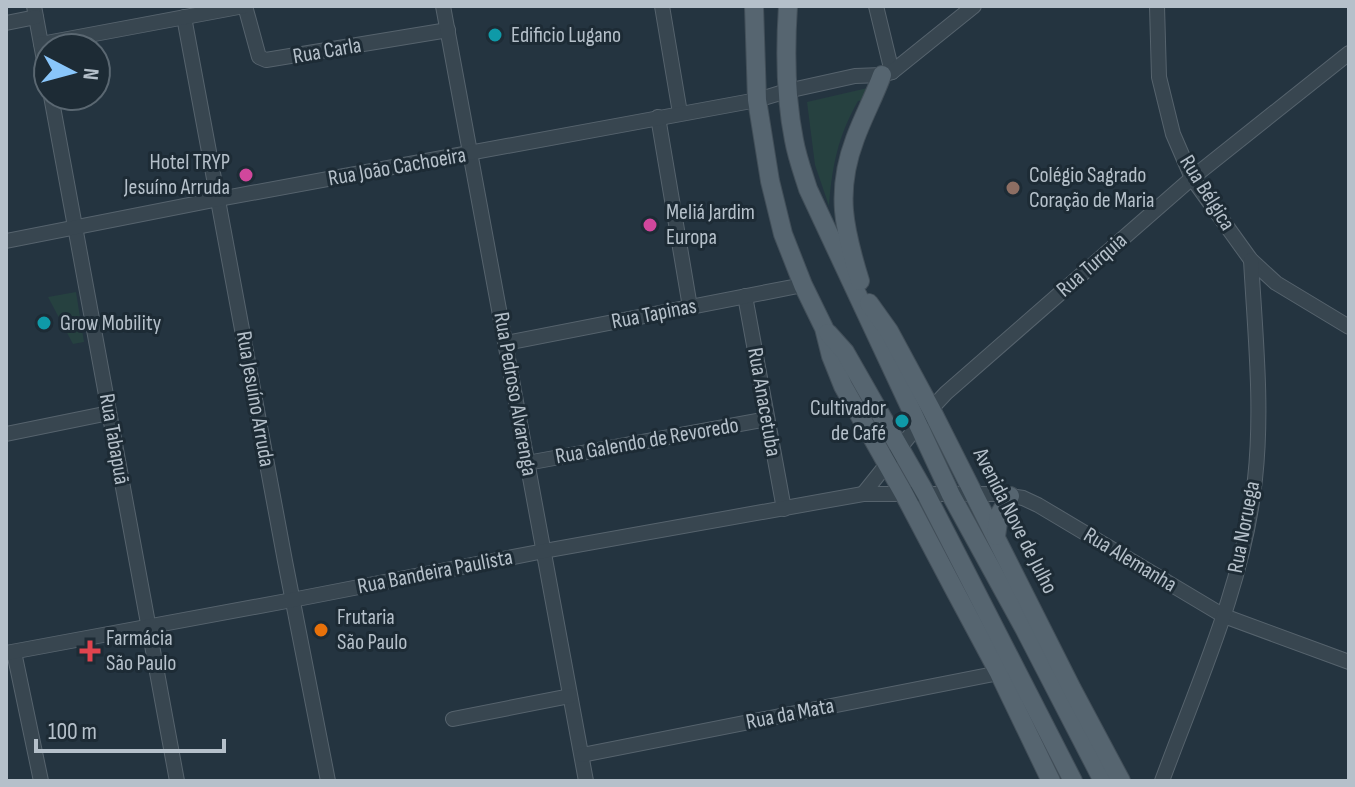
<svg xmlns="http://www.w3.org/2000/svg" width="1355" height="787" font-family="'Sofia Sans Condensed',sans-serif">
  <style>
    .green { fill: #264140 }
    .lines { fill: none; stroke-linecap: round; stroke-linejoin: round }
    .minor-casing { stroke: #56636d; stroke-width: 16 }
    .major-casing { stroke: #424f59; stroke-width: 20 }
    .minor { stroke: #384650; stroke-width: 14 }
    .major { stroke: #566570; stroke-width: 18 }
    .culture-dot { fill: #0f9aa8; stroke: #1d2b35; stroke-width: 3 }
    .hotel-dot { fill: #d1479c; stroke: #1d2b35; stroke-width: 3 }
    .education-dot { fill: #8d6e63; stroke: #1d2b35; stroke-width: 3 }
    .food-dot { fill: #e8710a; stroke: #1d2b35; stroke-width: 3 }
    .health-dot { fill: #e0444e; stroke: #1d2b35; stroke-width: 3 }
    .labels { text-anchor: middle; dominant-baseline: central; stroke-width: 6; stroke-linejoin: round; paint-order: stroke }
    .poi-label { font-size: 22px; fill: #b5c0ca; stroke: #1d2b35; text-anchor: start }
    .street-label { font-size: 22px; fill: #b5c0ca; stroke: #1d2b35 }
  </style>
  <rect width="100%" height="100%" fill="#243440"/>
  <!-- green -->
  <g class="green">
    <path d="M872 87 863 100 858 101C838 136 832 166 829 206L815 165 807 102Z"/>
    <path d="M76 292 84 342 73 344 48 297Z"/>
  </g>
  <g class="lines">
    <!-- minor casing -->
    <g class="minor-casing">
      <g id="minor">
        <path d="M34 6 48 82"/>
        <path d="M245 6 259 57 266 60 448 30"/>
        <path d="M443 6 586 781"/>
        <path d="M662 6 680 113"/>
        <path d="M876 6 892 72"/>
        <path d="M1157 6 1159 77 1173 134 1192 178 1251 260 1276 283 1349 327"/>
        <path d="M184 17 285 561 328 781"/>
        <path d="M6 23 36 17"/>
        <path d="M41 44 244 6"/>
        <path d="M51 96 177 781"/>
        <path d="M658 117 690 307"/>
        <path d="M6 241 219 199 757 100 787 91 855 76 882 75 892 72 974 6"/>
        <path d="M745 296 784 509"/>
        <path d="M506 343 803 285"/>
        <path d="M6 434 109 413"/>
        <path d="M527 463 767 419"/>
        <path d="M863 494 931 409 946 393 1192 178 1349 53"/>
        <path d="M14 652 41 781"/>
        <path d="M6 653 292 600 544 551 863 494H999L1023 498 1038 505 1224 616 1349 662"/>
        <path d="M453 719 570 696"/>
        <path d="M582 755 999 673"/>
        <path d="M1162 781C1198 683 1244 584 1255 479 1263 407 1255 333 1251 260"/>
      </g>
    </g>
    <!-- major casing -->
    <g class="major-casing">
      <g id="major">
        <path d="M754 6 757 100 770 181 783 234 803 285 824 328 831 356 843 386 904 494 953 587 999 673 1051 781"/>
        <path d="M788 6C785 51 785 95 794 140 797 157 803 173 808 189L951 495 1025 630 1103 781"/>
        <path d="M860 281C844 229 835 192 855 139 863 117 874 97 882 75"/>
        <path d="M869 303 889 331 931 409 1072 689 1121 781"/>
        <path d="M828 333 845 352 926 494 1073 781"/>
        <path d="M996 536 999 515 1010 496"/>
      </g>
    </g>
    <!-- minor -->
    <use href="#minor" class="minor"/>
    <!-- major -->
    <use href="#major" class="major"/>
  </g>
  <!-- markers -->
  <g class="culture-dot">
    <circle cx="495" cy="35" r="8"/>
    <circle cx="44" cy="323" r="8"/>
    <circle cx="902" cy="421" r="8"/>
  </g>
  <g class="hotel-dot">
    <circle cx="246" cy="175" r="8"/>
    <circle cx="650" cy="225" r="8"/>
  </g>
  <circle class="education-dot" cx="1013" cy="188" r="8"/>
  <circle class="food-dot" cx="321" cy="630" r="8"/>
  <path class="health-dot" d="M86 639h8v8h8v8h-8v8h-8v-8h-8v-8h8z"/>
  <g class="labels">
    <!-- poi labels -->
    <g class="poi-label">
      <text x="511" y="35">Edificio Lugano</text>
      <text x="230" y="162" text-anchor="end">Hotel TRYP<tspan x="230" dy="25">Jesuíno Arruda</tspan></text>
      <text x="1029" y="175">Colégio Sagrado<tspan x="1029" dy="25">Coração de Maria</tspan></text>
      <text x="666" y="212">Meliá Jardim<tspan x="666" dy="25">Europa</tspan></text>
      <text x="60" y="323">Grow Mobility</text>
      <text x="886" y="408" text-anchor="end">Cultivador<tspan x="886" dy="25">de Café</tspan></text>
      <text x="337" y="617">Frutaria<tspan x="337" dy="25">São Paulo</tspan></text>
      <text x="106" y="638">Farmácia<tspan x="106" dy="25">São Paulo</tspan></text>
    </g>
    <!-- street labels -->
    <g class="street-label">
      <text transform="translate(327 51) rotate(-10)">Rua Carla</text>
      <text transform="translate(397 167) rotate(-10)">Rua João Cachoeira</text>
      <text transform="translate(1207 193) rotate(58)">Rua Bélgica</text>
      <text transform="translate(1092 265) rotate(-41)">Rua Turquia</text>
      <text transform="translate(654 314) rotate(-11)">Rua Tapinas</text>
      <text transform="translate(515 394) rotate(80)">Rua Pedroso Alvarenga</text>
      <text transform="translate(255 399) rotate(80)">Rua Jesuíno Arruda</text>
      <text transform="translate(764 402) rotate(80)">Rua Anacetuba</text>
      <text transform="translate(114 439) rotate(80)">Rua Tabapuã</text>
      <text transform="translate(647 441) rotate(-10)">Rua Galendo de Revoredo</text>
      <text transform="translate(1015 521) rotate(63)">Avenida Nove de Julho</text>
      <text transform="translate(1244 527) rotate(-79)">Rua Noruega</text>
      <text transform="translate(1130 560) rotate(31)">Rua Alemanha</text>
      <text transform="translate(435 572) rotate(-11)">Rua Bandeira Paulista</text>
      <text transform="translate(790 714) rotate(-11)">Rua da Mata</text>
    </g>
  </g>
  <!-- border -->
  <rect width="1355" height="787" fill="none" stroke="#b5c0ca" stroke-width="16"/>
  <!-- north arrow -->
  <g transform="translate(72 72) rotate(96)"><circle r="38" fill="#1d2b35" stroke="#5a6771" stroke-width="2"/>
  <path d="M0-6L14 30L0 20L-14 30Z" fill="#89c6fb"/>
  <text y="-12" font-size="22" font-weight="bold" text-anchor="middle" fill="#b5c0ca">N</text>
  </g>
  <!-- scale -->
  <path d="M36 739v12h188v-12" fill="none" stroke="#b5c0ca" stroke-width="4"/>
  <text x="48" y="739" font-size="24" fill="#b5c0ca" stroke="#1d2b35" stroke-width="6" paint-order="stroke">100 m</text>
</svg>
